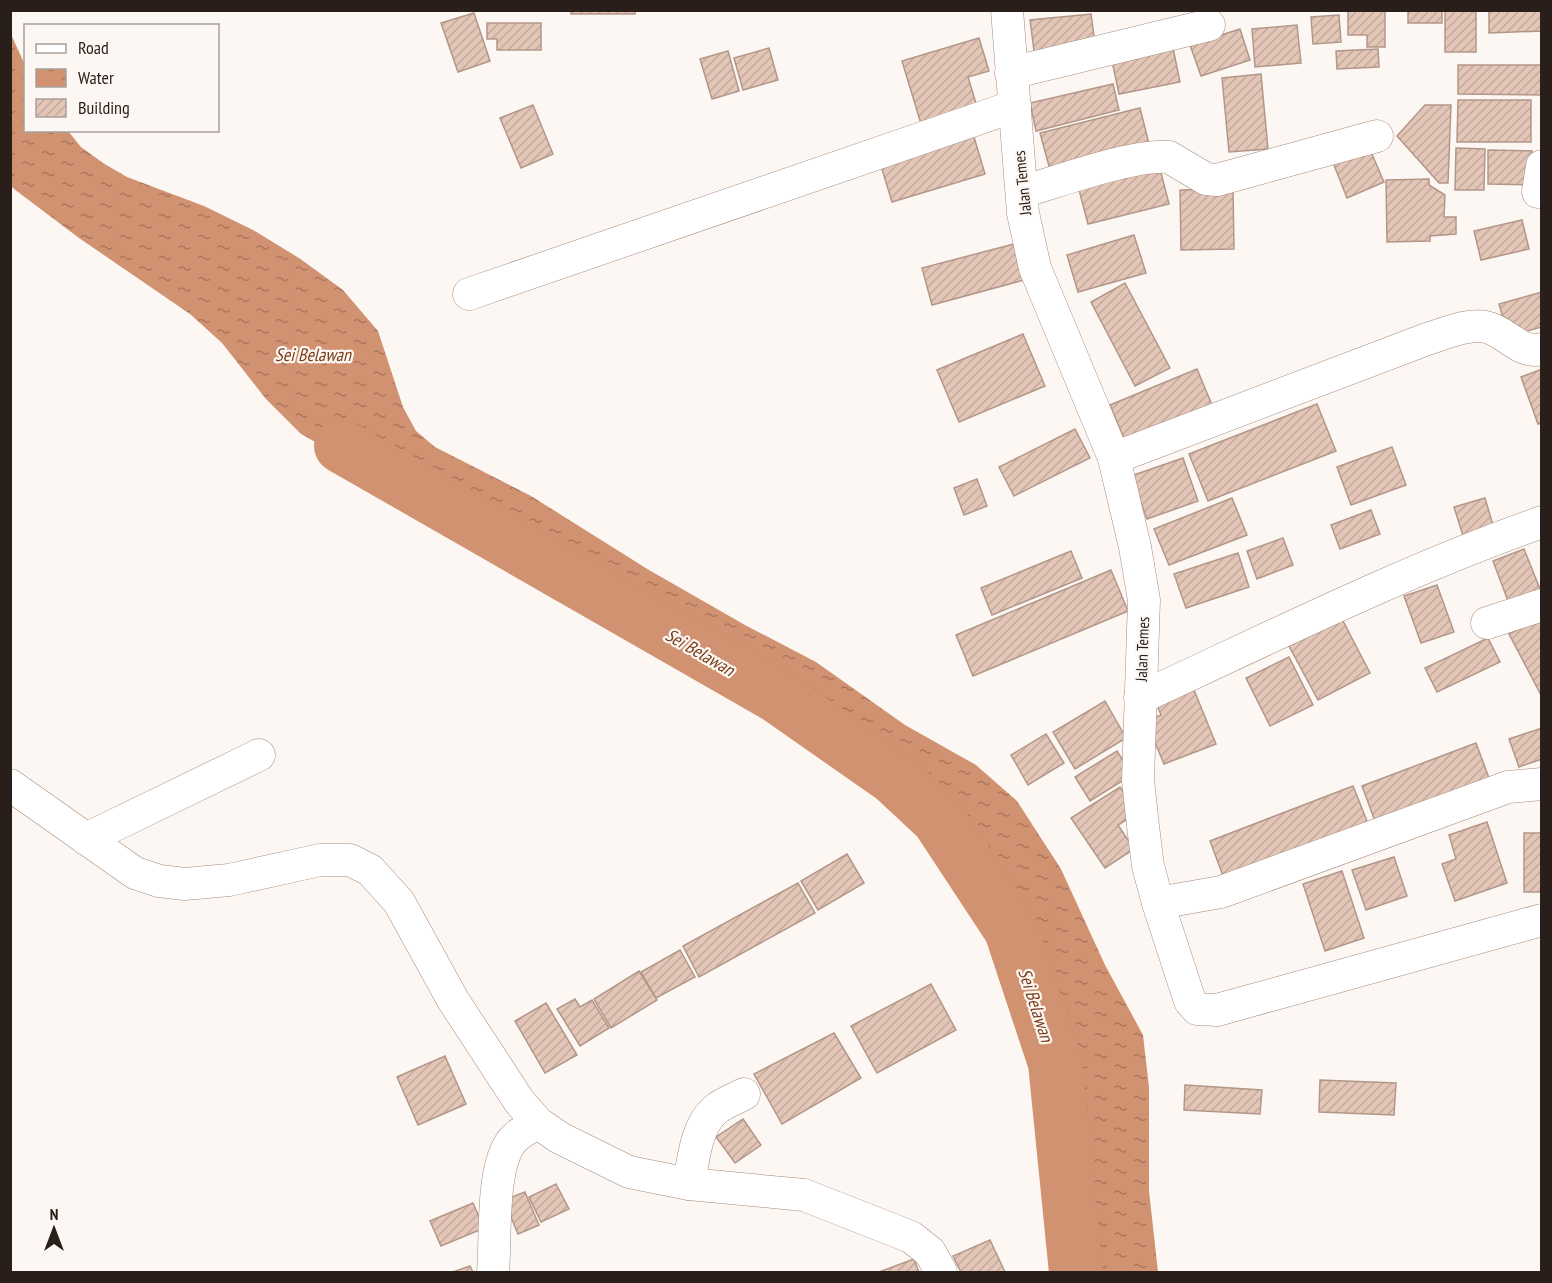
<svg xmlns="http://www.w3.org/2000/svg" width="1552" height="1283" font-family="'PT Sans Narrow',sans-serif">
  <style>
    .water { fill: url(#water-ripples) }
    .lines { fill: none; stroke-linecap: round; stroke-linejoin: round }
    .river { stroke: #d19271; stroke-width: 54 }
    .building { fill: url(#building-hatch); stroke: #b29788; stroke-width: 1.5 }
    .minor-casing { stroke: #a58a7c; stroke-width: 33 }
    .minor { stroke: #fff; stroke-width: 32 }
    .labels { text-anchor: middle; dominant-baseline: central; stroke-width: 4.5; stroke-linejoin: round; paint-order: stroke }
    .street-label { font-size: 16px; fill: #291e19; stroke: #fdf7f4 }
    .water-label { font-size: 18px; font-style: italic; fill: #793e1a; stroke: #fdf7f4 }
  </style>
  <defs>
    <pattern id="water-ripples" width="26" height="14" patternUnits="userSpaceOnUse" patternTransform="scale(1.5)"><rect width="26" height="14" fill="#d19271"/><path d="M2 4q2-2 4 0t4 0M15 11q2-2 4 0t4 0" fill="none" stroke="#aa775c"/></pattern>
    <pattern id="building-hatch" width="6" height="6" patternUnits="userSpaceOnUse" patternTransform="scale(1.5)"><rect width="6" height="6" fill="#e3c6b7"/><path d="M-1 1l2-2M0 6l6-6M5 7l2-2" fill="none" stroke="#c3aa9d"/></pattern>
  </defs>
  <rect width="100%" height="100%" fill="#fdf7f4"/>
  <!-- water -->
  <path class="water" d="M10 32 25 65 26 130 68 131 81 147 103 163 127 177 204 206 253 230 299 258 343 290 378 331 403 407 416 431 435 447 531 496 649 570 745 625 816 662 905 725 976 765 1017 801 1061 869 1105 965 1143 1035 1149 1087V1191L1158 1272H1080L1064 1094 1031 963 981 866 936 799 917 780 858 734 716 651 648 607 576 569 488 537 423 490 324 447 301 434 266 399 222 343 190 314 79 238 14 189 10 185Z"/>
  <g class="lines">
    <!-- river -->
    <path class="river" d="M341 446 777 696 894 778 938 819 1011 930 1055 1063 1076 1272"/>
  </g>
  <!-- building -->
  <g class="building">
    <rect x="571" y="10" width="64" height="4"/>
    <path d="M1348 10H1385V47H1367V35H1348Z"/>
    <rect x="1408" y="10" width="34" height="13"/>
    <rect x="1445" y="10" width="31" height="42"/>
    <path d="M1489 10H1542V31L1489 33Z"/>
    <path d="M474 13 490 61 458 72 441 23Z"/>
    <path d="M1091 14 1096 51 1035 58 1030 20Z"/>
    <path d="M1339 15 1341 42 1313 44 1311 17Z"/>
    <path d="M487 23H541V50H497V39H487Z"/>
    <path d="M1297 25 1301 63 1255 67 1252 29Z"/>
    <path d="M1240 29 1250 60 1201 76 1190 45Z"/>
    <path d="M979 38 989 71 968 77 978 110 922 127 902 61Z"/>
    <path d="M1172 43 1180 82 1119 94 1111 56Z"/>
    <path d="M769 48 778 80 743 90 734 58Z"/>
    <path d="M1378 49 1379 67 1337 69 1336 51Z"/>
    <path d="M728 51 739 91 712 99 700 59Z"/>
    <path d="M1458 65H1542V95L1458 94Z"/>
    <path d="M1261 74 1268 149 1229 152 1222 78Z"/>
    <path d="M1113 84 1119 110 1036 131 1030 103Z"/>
    <path d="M1458 100H1531V142H1457Z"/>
    <path d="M533 105 553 154 521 168 500 118Z"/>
    <path d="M1425 105H1451L1448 183H1439L1397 136Z"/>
    <path d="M1140 108 1151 152 1052 177 1040 133Z"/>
    <path d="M974 137 985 174 892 202 881 166Z"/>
    <path d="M1368 145 1384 182 1347 198 1332 160Z"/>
    <path d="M1456 148 1485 149 1484 190H1455Z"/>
    <path d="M1488 150 1532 151V185L1488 184Z"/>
    <path d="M1159 165 1169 204 1088 224 1078 186Z"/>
    <path d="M1429 179V185L1445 195 1444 217H1456V234L1430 236V241L1387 242 1386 180Z"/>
    <path d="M1233 189 1234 249 1181 250 1180 190Z"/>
    <path d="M1522 220 1529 249 1481 260 1474 231Z"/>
    <path d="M1134 235 1146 273 1078 292 1067 255Z"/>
    <path d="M1014 244 1024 280 932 305 922 268Z"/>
    <path d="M1125 283 1170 368 1135 386 1091 302Z"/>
    <path d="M1542 292V327L1508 336 1499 304Z"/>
    <path d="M1023 334 1045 386 959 422 937 370Z"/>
    <path d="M1197 369 1215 412 1128 448 1110 405Z"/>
    <path d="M1542 369V423L1538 424 1521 377Z"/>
    <path d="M1317 404 1336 451 1208 501 1189 454Z"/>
    <path d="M1075 429 1090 458 1014 496 999 467Z"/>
    <path d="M1392 447 1406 485 1351 505 1337 467Z"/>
    <path d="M1183 458 1198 501 1147 519 1131 476Z"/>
    <path d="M977 479 987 506 964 515 954 488Z"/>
    <path d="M1232 498 1247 535 1169 565 1154 529Z"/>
    <path d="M1485 498 1495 532 1465 542 1454 507Z"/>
    <path d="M1371 510 1380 534 1340 549 1331 525Z"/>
    <path d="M1283 538 1293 565 1257 579 1247 551Z"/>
    <path d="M1524 549 1542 594 1511 609 1493 561Z"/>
    <path d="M1071 551 1082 578 992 615 981 588Z"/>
    <path d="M1238 553 1249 587 1186 608 1174 574Z"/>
    <path d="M1111 570 1128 611 973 676 956 635Z"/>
    <path d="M1437 585 1454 632 1421 643 1404 596Z"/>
    <path d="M1542 618V697L1509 634Z"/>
    <path d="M1342 619 1370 673 1318 700 1289 646Z"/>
    <path d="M1488 638 1500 662 1437 692 1425 668Z"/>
    <path d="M1289 657 1313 705 1270 726 1246 678Z"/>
    <path d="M1194 690 1216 744 1164 764 1146 721 1161 715 1157 705Z"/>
    <path d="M1105 701 1126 738 1075 769 1053 732Z"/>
    <path d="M1542 728V759L1519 767 1509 739Z"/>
    <path d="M1046 734 1064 763 1028 785 1011 755Z"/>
    <path d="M1476 743 1489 778 1375 821 1362 786Z"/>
    <path d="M1117 751 1132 775 1090 801 1075 777Z"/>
    <path d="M1353 786 1369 826 1225 881 1210 841Z"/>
    <path d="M1120 787 1137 813 1118 825 1134 849 1105 868 1071 818Z"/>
    <path d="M1487 822 1507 883 1455 901 1442 864 1456 859 1449 835Z"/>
    <rect x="1524" y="833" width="18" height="59"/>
    <path d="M847 854 864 883 818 910 801 881Z"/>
    <path d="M1394 857 1407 896 1366 910 1352 870Z"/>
    <path d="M1342 871 1364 938 1325 951 1303 884Z"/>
    <path d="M798 883 815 913 699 977 683 946Z"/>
    <path d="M680 950 695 977 656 998 641 972Z"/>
    <path d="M639 971 657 1000 611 1028 594 999Z"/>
    <path d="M931 984 956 1030 877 1073 851 1026Z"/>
    <path d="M575 999 580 1007 592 1000 609 1028 580 1046 557 1009Z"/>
    <path d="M546 1003 577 1055 545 1073 515 1021Z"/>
    <path d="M834 1033 861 1078 782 1124 754 1074Z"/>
    <path d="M445 1056 466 1104 418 1125 397 1077Z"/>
    <path d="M1320 1080 1396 1083 1394 1115 1319 1112Z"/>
    <path d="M1185 1085 1262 1090 1260 1114 1184 1110Z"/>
    <path d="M743 1119 761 1145 735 1163 716 1137Z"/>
    <path d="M556 1184 569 1209 541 1222 529 1197Z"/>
    <path d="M525 1192 539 1225 518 1234 504 1200Z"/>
    <path d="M473 1203 484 1228 441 1246 430 1221Z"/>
    <path d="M990 1240 1005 1272H961L953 1256Z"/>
    <path d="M914 1259 919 1272H879Z"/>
    <path d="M470 1266 473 1272H453Z"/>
  </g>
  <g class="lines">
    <!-- minor casing -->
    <g class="minor-casing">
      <g id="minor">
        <path d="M1007 10 1023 213 1035 268 1114 458 1135 547 1144 600 1138 780 1143 826 1148 866 1158 903 1190 1001 1197 1009 1217 1010 1542 920"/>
        <path d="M1011 73 1209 25"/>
        <path d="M1022 192C1060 181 1133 154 1169 157L1206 179 1217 180 1377 136"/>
        <path d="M1538 192 1542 166"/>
        <path d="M469 294 1015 106"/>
        <path d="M1114 458 1427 339C1444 334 1468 323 1486 327 1506 331 1520 355 1542 349"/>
        <path d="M1487 623 1542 605"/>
        <path d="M1140 698C1274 636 1403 571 1542 522"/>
        <path d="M10 785 135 873 159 881 185 884 229 880 320 860H350L370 870 399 902 453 1000 519 1101 538 1123 560 1138 629 1172 689 1184 804 1195 911 1237 930 1252 941 1272"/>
        <path d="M86 839 259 755"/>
        <path d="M1158 903 1221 892 1508 787 1542 784"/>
        <path d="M689 1184C693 1161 696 1126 715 1110 723 1103 735 1099 744 1094"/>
        <path d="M493 1272C496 1238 491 1170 511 1142 518 1133 529 1128 538 1123"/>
      </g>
    </g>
    <!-- minor -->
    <use href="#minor" class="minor"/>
  </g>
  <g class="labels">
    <!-- street labels -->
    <g class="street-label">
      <text transform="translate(1022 183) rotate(-96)">Jalan Temes</text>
      <text transform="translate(1142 649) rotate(-88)">Jalan Temes</text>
    </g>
    <!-- water labels -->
    <g class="water-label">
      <text x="313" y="354">Sei Belawan</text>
      <text transform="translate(700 652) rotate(30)">Sei Belawan</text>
      <text transform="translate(1036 1005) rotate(72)">Sei Belawan</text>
    </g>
  </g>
  <!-- border -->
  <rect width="1552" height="1283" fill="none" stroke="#291e19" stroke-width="24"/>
  <!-- legend -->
  <rect x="24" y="24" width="195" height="108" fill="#fdf7f4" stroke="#a8a09c" stroke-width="1.5"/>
  <rect x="36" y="44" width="30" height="9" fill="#ffffff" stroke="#a8a09c" stroke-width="1.5"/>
  <text x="78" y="54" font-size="18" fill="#291e19">Road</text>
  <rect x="36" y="69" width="30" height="18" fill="url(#water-ripples)" stroke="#a8a09c" stroke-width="1.5"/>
  <text x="78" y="84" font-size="18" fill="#291e19">Water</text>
  <rect x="36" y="99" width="30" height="18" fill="url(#building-hatch)" stroke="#a8a09c" stroke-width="1.5"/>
  <text x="78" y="114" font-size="18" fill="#291e19">Building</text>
  <!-- north arrow -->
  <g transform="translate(54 1229)" stroke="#fdf7f4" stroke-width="4.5" paint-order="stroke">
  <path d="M0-4.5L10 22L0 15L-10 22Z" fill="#291e19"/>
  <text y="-9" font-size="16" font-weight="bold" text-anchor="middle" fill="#291e19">N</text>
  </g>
</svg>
